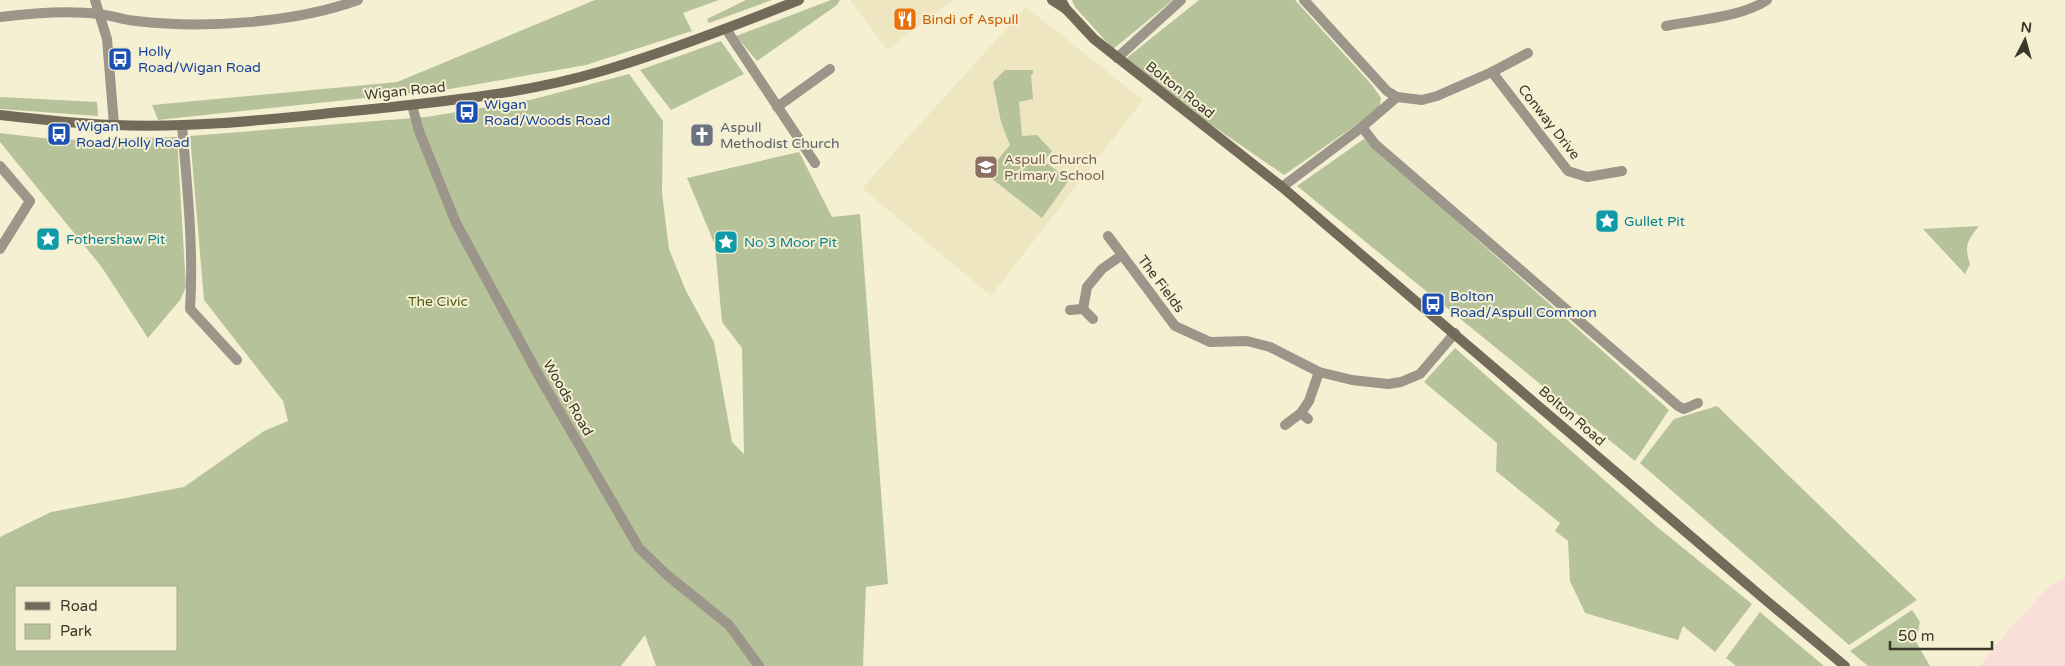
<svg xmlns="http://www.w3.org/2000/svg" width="2065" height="666" font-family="'Varela Round',sans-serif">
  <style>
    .built { fill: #ede6c1 }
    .industrial { fill: #f9deda }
    .green { fill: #b6c299; fill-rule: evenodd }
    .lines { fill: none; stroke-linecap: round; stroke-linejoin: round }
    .street { stroke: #9b958a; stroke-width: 10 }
    .secondary { stroke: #736a5a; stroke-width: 10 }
    .labels { text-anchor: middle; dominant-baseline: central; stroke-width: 4; stroke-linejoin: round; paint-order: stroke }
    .food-label { font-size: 14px; fill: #c56008; stroke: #f6f0d3; text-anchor: start }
    .transit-label { font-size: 14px; fill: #164399; stroke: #f6f0d3; text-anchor: start }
    .street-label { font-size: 14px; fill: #3a382c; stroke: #f6f0d3 }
    .worship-label { font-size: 14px; fill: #5b616d; stroke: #f6f0d3; text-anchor: start }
    .education-label { font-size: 14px; fill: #785e54; stroke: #f6f0d3; text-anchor: start }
    .culture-label { font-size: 14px; fill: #0d838f; stroke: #f6f0d3; text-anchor: start }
    .park-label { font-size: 14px; fill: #4f5e16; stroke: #f6f0d3 }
  </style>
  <rect width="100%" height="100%" fill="#f6f0d3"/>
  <!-- built -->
  <g class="built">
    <path d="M850 0H953L887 50Z"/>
    <path d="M1026 7 1143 100 991 296 862 188Z"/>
  </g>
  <!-- industrial -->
  <path class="industrial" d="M2065 579V666H1980L1999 641 2049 586Z"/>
  <!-- green -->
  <g class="green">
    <path d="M595 0H719L683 13 692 31 586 65 450 89 158 120 152 105 397 82Z"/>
    <path d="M746 0H772L709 23 707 19Z"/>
    <path d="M831 0H840L837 5 757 61 736 36Z"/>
    <path d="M1072 0H1173L1113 49 1075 7Z"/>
    <path d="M1199 0H1295L1372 85 1381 98 1379 109 1284 175 1161 90 1124 60Z"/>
    <path d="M721 41 744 74 671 110 640 70Z"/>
    <path d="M1005 70H1033V74L1031 75 1033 99 1019 102 1022 136 1037 135 1052 151 1044 161 1069 180 1042 218 986 174 1010 145 1001 122 993 82Z"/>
    <path d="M629 74 663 121 662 193 669 249 686 291 714 342 732 442 744 454 742 348 722 322 715 245 687 178 799 152 832 217 860 214 888 584 866 587 863 666H656L645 635 621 666H0V537L51 512 184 487 264 431 288 421 283 401 204 300 190 136 426 117 530 100ZM16 587H176V650H16Z"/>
    <path d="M0 97 97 102 98 116 0 109Z"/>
    <path d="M0 133 59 140 177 137 186 287 180 300 148 338 101 266 0 142Z"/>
    <path d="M1364 139 1669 410 1635 461 1297 186Z"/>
    <path d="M1979 226C1967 241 1964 246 1970 264L1965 274 1923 229Z"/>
    <path d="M1455 348 1656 526 1752 604 1715 652 1683 626 1678 640 1585 613 1570 581 1568 541 1555 531 1560 523 1496 471 1497 443 1424 382Z"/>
    <path d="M1717 406 1917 600 1849 645 1640 463 1674 419Z"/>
    <path d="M1912 610 1920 622 1916 642 1930 666H1868L1850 651Z"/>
    <path d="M1760 612 1824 666H1736L1726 658Z"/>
  </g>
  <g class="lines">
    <!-- street -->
    <g class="street">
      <path d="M95 0 107 39 114 125"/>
      <path d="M1304 0 1387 91 1397 97 1362 127 1375 144 1678 406 1684 409 1698 403"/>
      <path d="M0 17C32 13 66 10 99 14 111 15 123 20 136 21 203 29 295 23 358 0"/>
      <path d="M1666 26C1696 20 1743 17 1767 0"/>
      <path d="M726 29 815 163"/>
      <path d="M1117 58 1181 0"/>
      <path d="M1492 72 1568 171 1587 177 1622 171"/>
      <path d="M1397 97 1422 100 1437 96 1492 72 1528 53"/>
      <path d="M412 105 419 131 456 223 539 376 639 548 667 575 729 625 759 666"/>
      <path d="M777 107 830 69"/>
      <path d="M182 125C187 186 194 248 190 309L237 360"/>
      <path d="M0 166 30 201 0 249"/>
      <path d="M1282 187 1362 127"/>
      <path d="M1108 236 1175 326 1210 342 1247 341 1270 347 1319 372 1352 380 1388 384 1401 382 1420 374 1455 333"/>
      <path d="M1083 309 1087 287 1102 269 1122 255"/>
      <path d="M1070 310 1083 309 1093 319"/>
      <path d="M1301 413 1309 401 1319 372"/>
      <path d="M1285 425 1301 413 1308 419"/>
    </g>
    <!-- secondary -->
    <g class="secondary">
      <path d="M1052 0 1066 9"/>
      <path d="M1061 0 1066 9 1094 39 1282 187 1762 597 1845 666"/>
      <path d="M0 115C38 119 76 124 114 125 200 129 287 117 372 109 449 101 528 93 602 71 669 51 734 26 799 0"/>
    </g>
  </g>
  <!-- icons -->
  <defs>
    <g id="restaurant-square" transform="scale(1.25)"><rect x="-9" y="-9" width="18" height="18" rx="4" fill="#e8710a" stroke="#f6f0d3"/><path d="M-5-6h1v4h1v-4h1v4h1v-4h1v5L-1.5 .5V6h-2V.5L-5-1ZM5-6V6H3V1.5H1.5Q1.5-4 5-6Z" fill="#fff"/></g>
    <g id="bus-square" transform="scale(1.25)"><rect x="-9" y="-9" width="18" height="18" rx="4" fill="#1a4fb4" stroke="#f6f0d3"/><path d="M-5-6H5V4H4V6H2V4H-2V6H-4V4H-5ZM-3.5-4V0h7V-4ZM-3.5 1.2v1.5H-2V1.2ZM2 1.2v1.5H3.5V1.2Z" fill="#fff"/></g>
    <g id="church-square" transform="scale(1.25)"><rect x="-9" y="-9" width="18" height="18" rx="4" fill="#6b7280" stroke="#f6f0d3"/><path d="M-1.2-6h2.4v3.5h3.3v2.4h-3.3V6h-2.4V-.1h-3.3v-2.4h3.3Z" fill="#fff"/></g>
    <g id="school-square" transform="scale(1.25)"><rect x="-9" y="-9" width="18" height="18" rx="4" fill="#8d6e63" stroke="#f6f0d3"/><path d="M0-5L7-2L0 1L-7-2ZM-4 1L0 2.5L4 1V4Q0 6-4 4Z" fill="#fff"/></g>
    <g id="sight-square" transform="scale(1.25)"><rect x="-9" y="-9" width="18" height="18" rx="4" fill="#0f9aa8" stroke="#f6f0d3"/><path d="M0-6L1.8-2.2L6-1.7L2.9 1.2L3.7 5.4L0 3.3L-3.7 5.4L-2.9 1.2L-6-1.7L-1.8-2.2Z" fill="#fff"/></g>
  </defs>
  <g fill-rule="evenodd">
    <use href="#restaurant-square" x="905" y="19"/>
    <use href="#bus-square" x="120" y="59"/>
    <use href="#bus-square" x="467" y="112"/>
    <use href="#bus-square" x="59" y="134"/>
    <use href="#church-square" x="702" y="135"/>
    <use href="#school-square" x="986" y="167"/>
    <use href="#sight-square" x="1607" y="221"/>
    <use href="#sight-square" x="48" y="239"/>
    <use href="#sight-square" x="726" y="242"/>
    <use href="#bus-square" x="1433" y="304"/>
  </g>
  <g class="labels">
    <!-- food labels -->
    <g class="food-label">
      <text x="922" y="19">Bindi of Aspull</text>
    </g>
    <!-- transit labels -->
    <g class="transit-label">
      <text x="138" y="51">Holly<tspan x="138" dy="16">Road/Wigan Road</tspan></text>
      <text x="484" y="104">Wigan<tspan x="484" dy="16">Road/Woods Road</tspan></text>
      <text x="76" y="126">Wigan<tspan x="76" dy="16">Road/Holly Road</tspan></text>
      <text x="1450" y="296">Bolton<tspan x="1450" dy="16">Road/Aspull Common</tspan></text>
    </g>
    <!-- street labels -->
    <g class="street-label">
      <text transform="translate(1180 90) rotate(38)">Bolton Road</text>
      <text transform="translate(405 91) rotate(-6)">Wigan Road</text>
      <text transform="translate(1549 122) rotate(52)">Conway Drive</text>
      <text transform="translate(1161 284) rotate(53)">The Fields</text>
      <text transform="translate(568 398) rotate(60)">Woods Road</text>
      <text transform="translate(1572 416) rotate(41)">Bolton Road</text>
    </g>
    <!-- worship labels -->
    <g class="worship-label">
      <text x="720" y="127">Aspull<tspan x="720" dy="16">Methodist Church</tspan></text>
    </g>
    <!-- education labels -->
    <g class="education-label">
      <text x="1004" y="159">Aspull Church<tspan x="1004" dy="16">Primary School</tspan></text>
    </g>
    <!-- culture labels -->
    <g class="culture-label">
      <text x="1624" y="221">Gullet Pit</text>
      <text x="66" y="239">Fothershaw Pit</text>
      <text x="744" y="242">No 3 Moor Pit</text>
    </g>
    <!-- park labels -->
    <g class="park-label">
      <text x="438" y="301">The Civic</text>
    </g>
  </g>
  <!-- legend -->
  <rect x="15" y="586" width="162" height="65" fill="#f6f0d3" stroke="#aba690"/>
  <rect x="25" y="602" width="25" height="8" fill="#736a5a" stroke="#aba690"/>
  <text x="60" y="611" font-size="15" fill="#3a382c">Road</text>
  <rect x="25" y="624" width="25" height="15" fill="#b6c299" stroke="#aba690"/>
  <text x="60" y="636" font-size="15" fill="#3a382c">Park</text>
  <!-- north arrow -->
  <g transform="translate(2025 40) rotate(6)" stroke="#f6f0d3" stroke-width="4" paint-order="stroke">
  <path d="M0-4L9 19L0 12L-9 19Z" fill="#3a382c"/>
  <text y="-8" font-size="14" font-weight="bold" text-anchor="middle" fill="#3a382c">N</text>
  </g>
  <!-- scale -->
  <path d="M1890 641v8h102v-8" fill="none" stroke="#3a382c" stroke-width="2.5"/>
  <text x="1898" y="641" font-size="15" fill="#3a382c" stroke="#f6f0d3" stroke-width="4" paint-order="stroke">50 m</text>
</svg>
